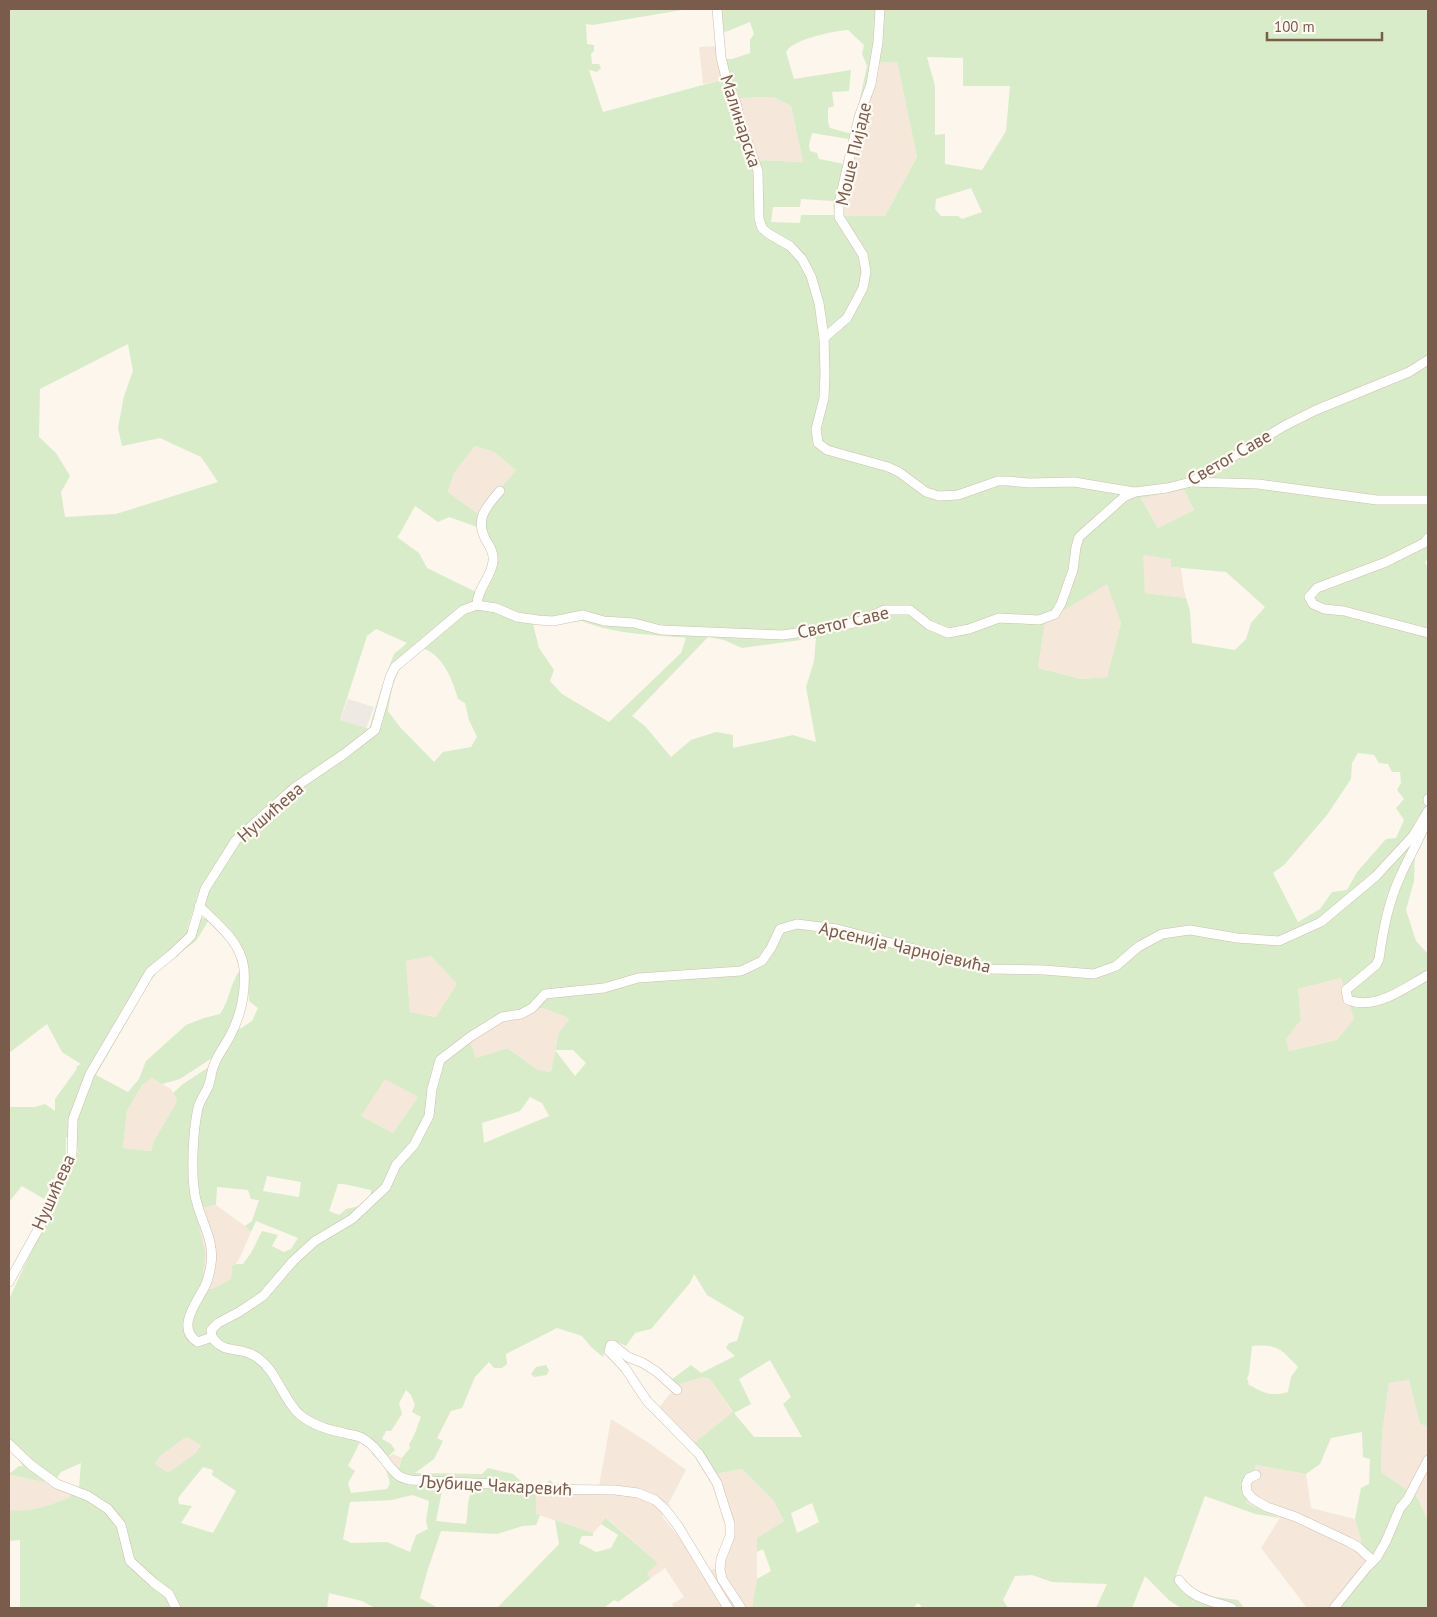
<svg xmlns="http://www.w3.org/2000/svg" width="1437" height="1617" font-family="'PT Sans',sans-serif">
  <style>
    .residential { fill: #f5e8da }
    .industrial { fill: #efe9e4 }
    .green { fill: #d8ecc9; fill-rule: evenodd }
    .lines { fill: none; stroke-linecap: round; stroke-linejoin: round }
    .street-casing { stroke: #d1beb0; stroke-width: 10 }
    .street { stroke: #fff; stroke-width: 9 }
    .labels { text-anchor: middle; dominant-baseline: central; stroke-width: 4.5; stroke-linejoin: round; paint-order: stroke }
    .street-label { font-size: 18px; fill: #7a5c4d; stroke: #fffaf3 }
  </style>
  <rect width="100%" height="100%" fill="#fdf6ec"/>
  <!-- residential -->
  <g class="residential">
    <path d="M719 46 724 63 740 98 773 97 791 106 803 162 757 160 725 79 703 84 699 47Z"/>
    <path d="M880 62H897L917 157 885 216H840L850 172Z"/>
    <path d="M475 446 494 452 516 470 478 514 448 492 454 473Z"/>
    <path d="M1184 490 1194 510 1158 528 1141 497Z"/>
    <path d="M1142 554 1172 559 1171 567 1181 568 1184 590 1186 598 1145 593Z"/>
    <path d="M1107 583 1121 623 1107 677 1082 679 1038 668 1045 622Z"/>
    <path d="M431 956 457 984 437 1017 410 1012 406 961Z"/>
    <path d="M1341 978 1354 1019 1337 1040 1289 1051 1286 1039 1301 1020 1298 989Z"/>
    <path d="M543 1008 566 1017 569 1020 559 1032 551 1072 538 1070 507 1048 476 1058 471 1044 490 1018Z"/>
    <path d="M152 1078 171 1089 177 1101 154 1141 151 1151 123 1148 127 1111 142 1085Z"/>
    <path d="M385 1078 418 1097 393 1133 361 1116Z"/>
    <path d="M216 1205 245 1226 251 1232 241 1255 236 1264 232 1266 231 1279 212 1289 202 1287 195 1209Z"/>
    <path d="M703 1377 710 1379 733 1413 693 1444 658 1409 677 1385Z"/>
    <path d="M1409 1380 1420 1424 1428 1427V1520L1417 1497 1381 1472 1382 1434 1389 1383Z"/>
    <path d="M611 1419 649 1443 686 1470 662 1516 685 1545 702 1576 725 1562 732 1541 714 1474 742 1469 773 1500 784 1521 757 1538V1581L752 1608H674L672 1604 684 1597 665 1568 650 1579 646 1573 658 1563 607 1518 593 1533 536 1514V1495L599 1486Z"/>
    <path d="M186 1437 201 1445 196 1453 168 1474 155 1464 160 1456Z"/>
    <path d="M393 1454 402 1458 399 1468 387 1458Z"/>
    <path d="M1256 1465 1306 1474 1311 1508 1355 1519 1367 1560 1329 1608H1307L1261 1548 1280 1518 1246 1503Z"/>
    <path d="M11 1475 53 1484 71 1493 70 1497 50 1506 20 1511 9 1510V1477Z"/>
  </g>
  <!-- industrial -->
  <path class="industrial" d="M348 699 374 707 366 729 340 720Z"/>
  <!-- green -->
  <g class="green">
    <path d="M9 9H688L593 25 586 24 587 44 594 45V51L591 54 592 64H599L601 68 597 72 589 70 603 112 725 79 754 160 803 162 791 106 773 97 740 98 724 63V59H732L750 53V40L754 34 750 22 723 33 719 9H1428V559L1425 562 1428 569V823L1415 851 1414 881 1406 910 1416 941 1428 954V1427L1420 1424 1409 1380 1389 1383 1382 1434 1381 1472 1417 1497 1428 1520V1608H1329L1367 1560 1355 1519 1361 1488 1369 1484 1370 1459 1363 1457 1362 1432 1331 1438 1320 1464 1306 1474 1256 1465 1246 1503 1280 1518 1255 1514 1205 1496 1175 1578 1208 1596 1238 1600 1244 1608H1181L1170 1601 1145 1576 1132 1608H1096L1107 1584 1052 1582 1032 1575 1015 1576 1003 1600 1008 1608H923L918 1603 913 1608H752L757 1579 771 1571 763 1549 757 1552V1538L784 1521 773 1500 742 1469 714 1474 693 1444 733 1412 710 1379 703 1377 677 1385 671 1380 691 1365 701 1373 735 1356 726 1348 729 1343 737 1341 744 1317 707 1295 694 1274 690 1283 651 1329 635 1333 626 1346 615 1341 607 1345 603 1357 591 1347 582 1336 557 1328 506 1354 507 1364 502 1368H494L489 1362 475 1377 462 1408 451 1411 437 1438 443 1441 434 1459 415 1473 482 1474 488 1468 513 1474 522 1482 544 1485 550 1480 557 1488 546 1494 536 1495V1514L540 1515 536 1525 523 1526 497 1534 441 1531 427 1572 420 1598 438 1608H375L362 1601 329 1593 327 1608H20V1540L9 1541V1510C30 1512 50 1506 70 1497L71 1493 79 1488 81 1463 61 1472 53 1484 11 1475 9 1477V1474L19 1466H23L9 1447V1299L78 1151 76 1149 75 1137H66V1157L44 1199 22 1186 9 1202V1107H35L45 1104 55 1111V1099L76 1070 77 1066 81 1064 62 1052 47 1024 9 1053ZM848 30 864 45 862 54 867 66 852 134 830 128 828 122V108L834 106 832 92 849 91 851 70 794 79 786 52C793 39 834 31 848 30ZM927 57 963 58V86H1010L1006 131 982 170 945 164V134L935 135V86ZM880 62H897L917 157 885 216H840L845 164 819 159 817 153 810 151 809 145 812 133 849 139 871 94ZM971 188 982 212 962 219 958 216H941L935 209 936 199ZM801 199 833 201 834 215H801L800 223 771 222 773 207H800ZM128 344 133 371 124 396 118 428 122 446 160 438 201 457 218 482 116 514 65 517 61 492 70 476 56 453 39 437 40 389ZM475 446 494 452 516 470 478 514 448 492 454 473ZM1184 490 1194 510 1158 528 1141 498ZM415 506 438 522 449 517 477 527C495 561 493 559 476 592L427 568 419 553 397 537 399 535ZM1143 555 1171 559V567L1226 572 1265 607 1251 623 1246 639 1235 650 1192 643 1190 611 1186 598 1145 593ZM1107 584 1121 623 1107 677 1082 679 1038 668 1045 622ZM582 621C616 635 651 634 686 638L681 653 609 722 562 694 550 681 554 670 539 648 533 624ZM376 629 407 643 394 654 381 689 369 729 340 720 367 636ZM708 637 724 640 742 648 816 638 814 661 806 687 816 742 793 735 733 748V735L716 732 691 740 671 757 645 726 632 716ZM424 649C443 655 453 681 458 699L465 703 469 720 477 737 471 747 443 752 434 762 400 727 388 711C391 694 394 672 407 660 412 655 419 652 424 649ZM1358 753 1374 755 1379 763 1388 764 1392 772H1400L1401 783 1397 790 1404 799 1396 808 1404 820 1396 838 1386 839 1357 872 1347 890 1332 892 1320 909 1298 922 1273 873 1284 865 1327 815 1351 779 1352 763ZM227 845 234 848 207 892 201 905 243 954 247 972 249 1001 258 1008 252 1021 235 1032 209 1067 183 1084 173 1093 177 1101 154 1141 151 1151 123 1148 127 1111 142 1085 152 1078 162 1084 180 1079 212 1058 231 1028 239 1002 240 970C230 983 230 1000 220 1014L204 1018 186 1025 146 1061 139 1079 128 1092 96 1075 149 983 160 968 196 941 209 920 200 917 187 930 198 894ZM431 956 457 984 436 1017 410 1012 406 961ZM1341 978 1354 1019 1337 1040 1289 1051 1286 1039 1301 1020 1298 989ZM543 1008 566 1017 569 1020 559 1032 551 1072 538 1070 507 1048 476 1058 471 1044 490 1018ZM555 1050H573L586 1063 575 1076ZM385 1079 418 1097 393 1133 361 1116ZM530 1097 542 1103 549 1116 484 1143 482 1123 520 1111ZM267 1176 301 1182 299 1197 263 1191ZM338 1184H343L371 1190 370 1198 360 1206 346 1209 339 1215 329 1211ZM217 1187 248 1190 251 1199 259 1200 252 1221 245 1226 251 1232 256 1221 298 1238 291 1249 284 1252 272 1246 278 1235 262 1231 251 1253 243 1264H236L232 1266 231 1279 212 1289 202 1287 205 1253 195 1209 216 1205ZM1252 1346C1278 1344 1281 1349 1298 1367L1291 1377 1288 1392C1270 1397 1265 1393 1249 1385L1247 1378 1249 1374ZM770 1360 791 1397 783 1404 802 1437H754L734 1413 751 1404 739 1379ZM406 1390 411 1395 415 1405 412 1412 421 1417C417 1426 415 1436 409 1444L410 1448 402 1458 399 1468 387 1458 395 1450 391 1444 382 1439 386 1431H391L402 1414 399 1403ZM186 1437 201 1445 196 1453 168 1473 155 1464 160 1456ZM360 1442 363 1445 372 1448V1454L378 1460 383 1461 390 1483 387 1489 351 1493 348 1483 355 1471 348 1466ZM203 1467 213 1470 212 1475 236 1491 213 1533 181 1523 192 1506 179 1504 178 1498ZM443 1486 472 1489C466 1503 469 1510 466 1524L436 1521ZM412 1495 429 1501 426 1521 428 1529 416 1535 410 1552 387 1542 351 1543 343 1539 350 1502 392 1500ZM812 1503 819 1522 797 1533 791 1513Z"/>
    <path d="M546 1365 549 1370 547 1375 534 1377 531 1374 536 1367Z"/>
    <path d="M606 1518 658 1563 647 1573 650 1579 618 1602 614 1600 604 1608H497L559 1544 555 1520 593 1533V1536H582L579 1543 596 1552 611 1548 618 1535 601 1524Z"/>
  </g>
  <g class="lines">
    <!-- street casing -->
    <g class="street-casing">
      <g id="street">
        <path d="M717 9 721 57 725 74 736 103 741 124 758 171 759 219 762 228 769 234 790 246 802 259 811 276 819 303 824 338 825 373 824 398 816 429 818 443 827 450 888 467 899 472 926 492 939 496 958 495 998 481H1008L1029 483 1074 482 1134 492"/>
        <path d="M824 338 847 318 863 288 866 272 863 255 839 217V203L859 117 871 84 878 42 880 9"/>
        <path d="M1191 482 1258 484 1377 500H1428"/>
        <path d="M1428 538 1424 543 1386 562 1317 588 1309 597 1313 604 1324 609 1344 611 1428 633"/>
        <path d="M477 605 496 608 517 617 538 620 553 621 583 615 604 621 634 623 661 630 783 635 829 628 858 622 884 610H910L929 625 948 633 969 629 999 618 1039 620 1055 614 1061 604 1073 570 1076 547 1079 537 1124 497 1135 492 1167 488 1191 482 1284 426 1316 410 1409 372 1428 360"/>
        <path d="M1428 799V801"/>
        <path d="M1426 821C1420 840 1408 858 1400 877 1388 903 1383 931 1379 959L1376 965 1346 990 1348 1000C1376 1011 1406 987 1428 975"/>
        <path d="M199 906C217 924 241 941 244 969 246 995 241 1016 229 1038 224 1047 217 1056 214 1065 211 1072 211 1080 208 1087 205 1094 200 1100 198 1108 193 1130 191 1172 195 1195 199 1219 215 1239 211 1264 210 1271 208 1280 205 1286 197 1302 175 1329 198 1342L212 1337"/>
        <path d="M9 1282 45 1217 72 1154 73 1119 90 1074 150 972 172 954 191 936 205 889 236 840 294 788 344 754 375 730 390 677 395 667 463 610 477 605C477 588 492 577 493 561 494 554 491 548 487 542 474 520 485 508 500 491"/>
        <path d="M212 1337 211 1330 218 1323 239 1312 263 1296 293 1261 315 1241 352 1219 386 1187 396 1165 414 1145 429 1116 432 1089 440 1060 470 1037 502 1017 521 1014 532 1008 545 994 604 988 638 978 741 971 762 961 771 948 780 929 797 924 837 929 991 969 1044 970 1094 974 1116 966 1138 947 1162 934 1190 930 1237 938 1279 941 1321 922 1376 876 1413 836 1428 811"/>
        <path d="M212 1337C225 1355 237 1346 253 1355 276 1367 281 1397 299 1414 312 1425 328 1430 344 1433 350 1435 357 1435 362 1438 379 1447 385 1465 399 1476 402 1478 407 1479 410 1480L494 1484 526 1489 615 1490 638 1493 655 1500 665 1509 678 1526 728 1608"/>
        <path d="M677 1390 657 1372 643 1363 628 1357 613 1345H611L609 1351 625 1368 647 1401 699 1454 717 1483 730 1524V1536L721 1559 720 1569 722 1579 741 1608"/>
        <path d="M9 1444 31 1465 57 1484 88 1496 108 1509 121 1525 130 1561 154 1583 169 1594 176 1608"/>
        <path d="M1256 1475 1249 1478 1246 1484 1247 1492 1253 1499 1267 1507 1296 1517 1349 1542 1358 1547 1373 1561"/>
        <path d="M1179 1580C1194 1600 1210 1600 1232 1608"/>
        <path d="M1334 1608 1367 1567 1377 1557 1386 1541 1400 1508 1407 1500 1428 1460"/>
      </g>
    </g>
    <!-- street -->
    <use href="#street" class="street"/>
  </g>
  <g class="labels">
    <!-- street labels -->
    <g class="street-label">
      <text transform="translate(741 121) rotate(72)">Малинарска</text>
      <text transform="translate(853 154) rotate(-77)">Моше Пијаде</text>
      <text transform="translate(1229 457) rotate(-30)">Светог Саве</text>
      <text transform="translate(843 622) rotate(-13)">Светог Саве</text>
      <text transform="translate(270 812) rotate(-41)">Нушићева</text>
      <text transform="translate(905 947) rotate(13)">Арсенија Чарнојевића</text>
      <text transform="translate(53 1192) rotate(-66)">Нушићева</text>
      <text transform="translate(496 1485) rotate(3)">Љубице Чакаревић</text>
    </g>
  </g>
  <!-- border -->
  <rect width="1437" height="1617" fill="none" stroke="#7a5c4d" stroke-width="20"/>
  <!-- scale -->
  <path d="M1267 32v8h115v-8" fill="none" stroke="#7a5c4d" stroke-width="2.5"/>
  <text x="1274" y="32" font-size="15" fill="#7a5c4d" stroke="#fffaf3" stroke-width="4" paint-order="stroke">100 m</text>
</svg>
